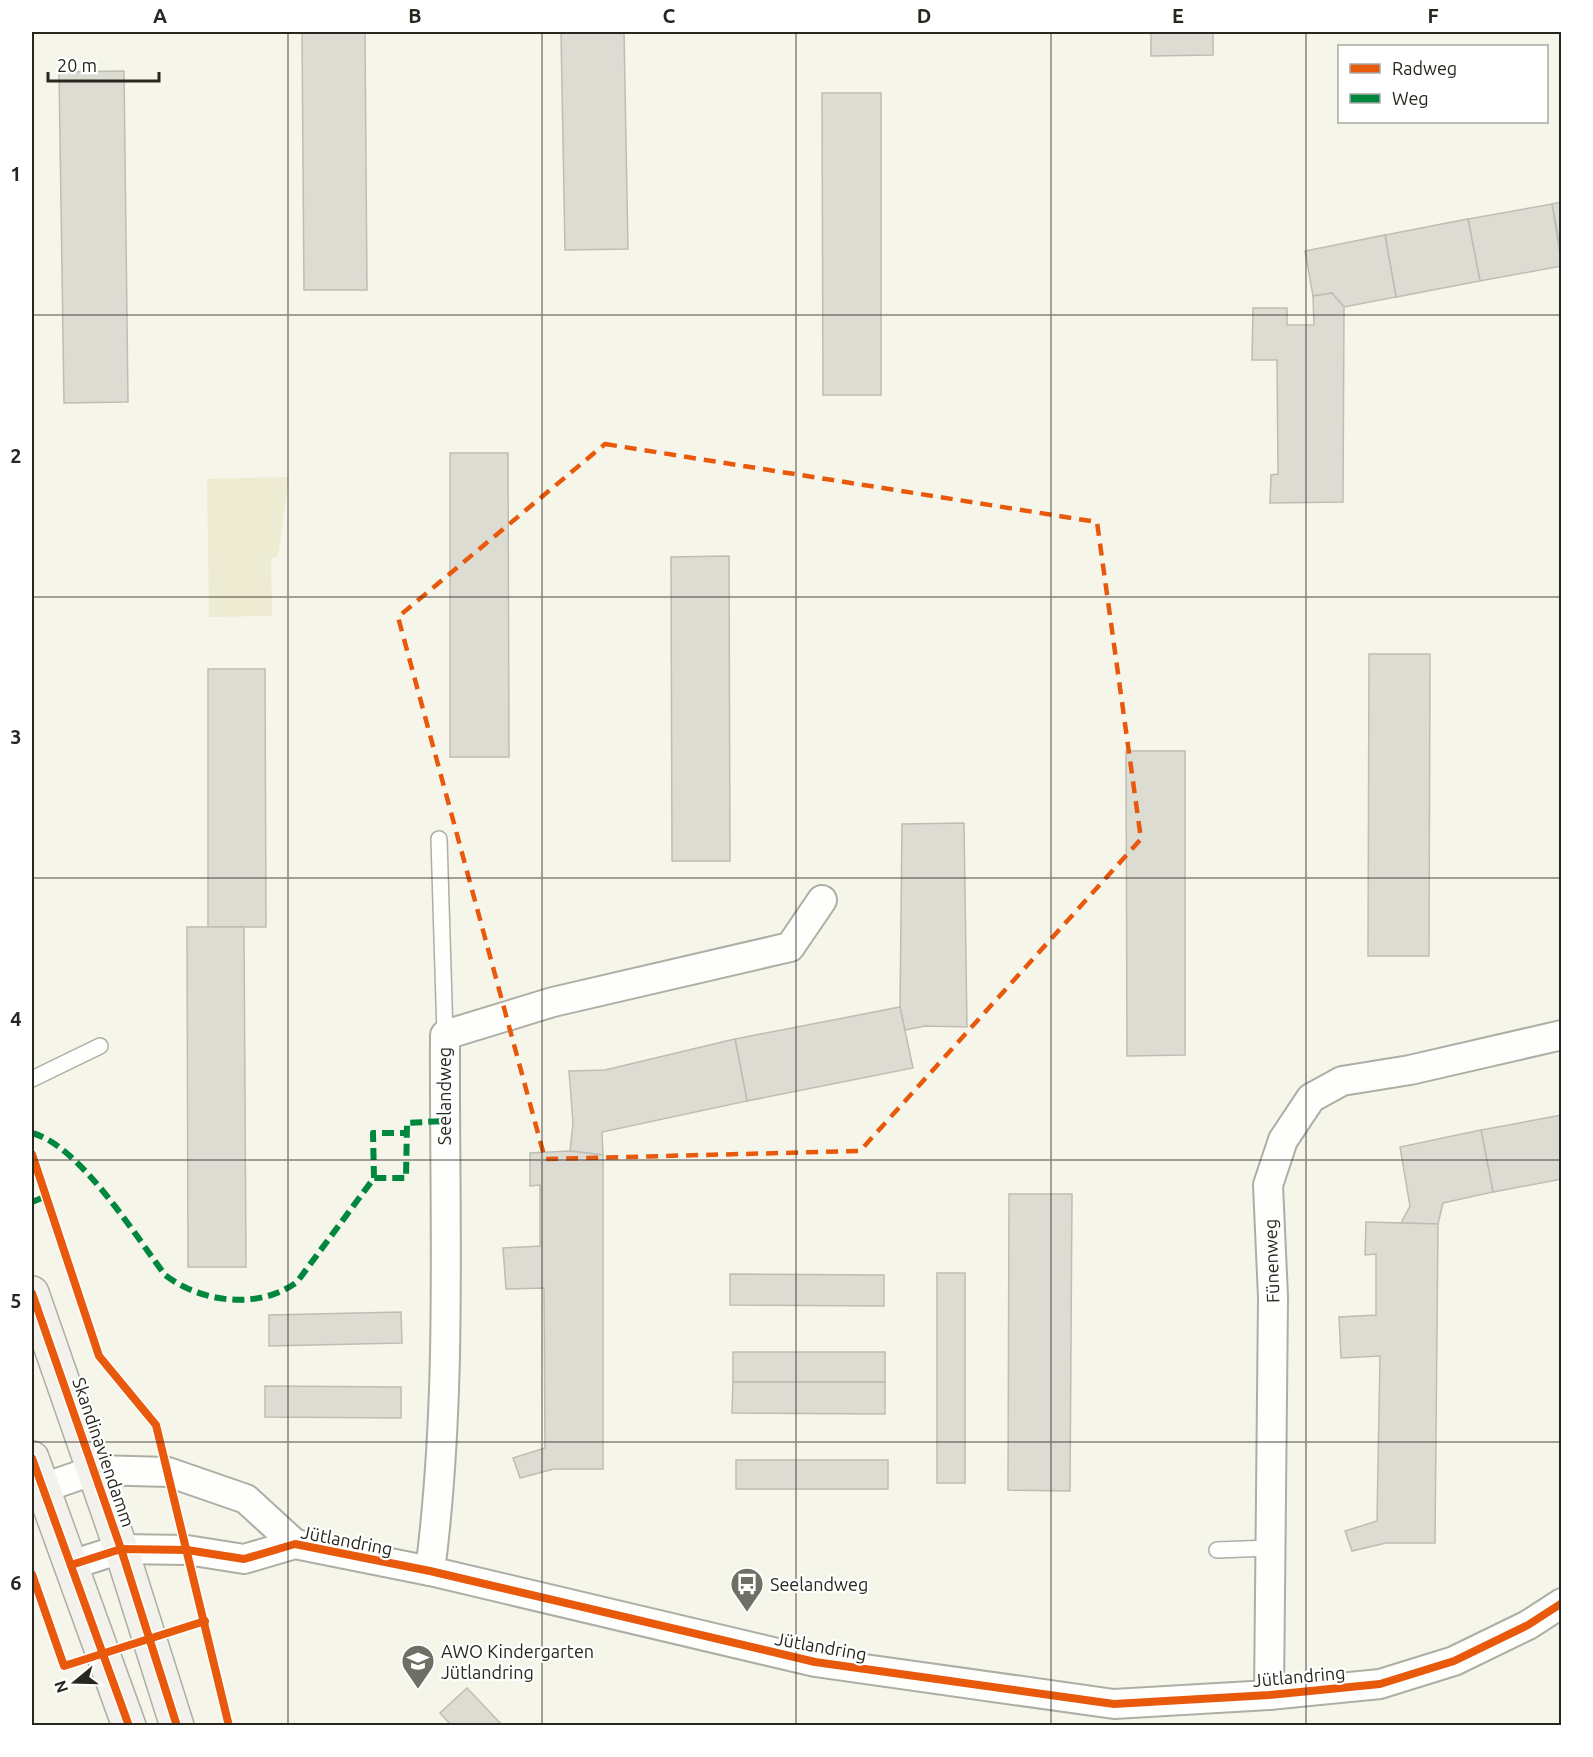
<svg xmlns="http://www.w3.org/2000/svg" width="1593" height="1757" font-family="Ubuntu,sans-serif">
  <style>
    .green { fill: #eeebd3 }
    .building { fill: #dddcd3; stroke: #bebdb4; stroke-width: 1.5 }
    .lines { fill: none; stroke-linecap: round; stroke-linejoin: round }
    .lane-casing { stroke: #aeaea5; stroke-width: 18 }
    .street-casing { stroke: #aeaea5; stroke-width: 32 }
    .secondary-casing { stroke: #aeaea5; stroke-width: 36 }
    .lane { stroke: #fefefc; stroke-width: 15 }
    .street { stroke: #fefefc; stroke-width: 28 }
    .secondary { stroke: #f2f1ec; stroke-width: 33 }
    .quiet { stroke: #00873e; stroke-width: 6; stroke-dasharray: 12 6; stroke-linecap: butt }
    .cycleway-casing { stroke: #fff; stroke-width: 11 }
    .cycleway { stroke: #e8590c; stroke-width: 8 }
    .marked { fill: none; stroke: #e8590c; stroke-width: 4.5; stroke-dasharray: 12 8; stroke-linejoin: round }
    .grid { fill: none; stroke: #28271f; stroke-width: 1.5; stroke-opacity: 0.55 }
    .labels { text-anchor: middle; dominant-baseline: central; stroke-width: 4.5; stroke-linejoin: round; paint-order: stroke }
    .street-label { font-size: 18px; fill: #28271f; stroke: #fff }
    .poi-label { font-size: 18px; fill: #28271f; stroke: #fff; text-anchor: start }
    .neatline { fill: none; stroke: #28271f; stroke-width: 2 }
    .grid-label { font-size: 20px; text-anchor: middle; font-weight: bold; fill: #28271f }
  </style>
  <rect width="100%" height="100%" fill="#f6f5ea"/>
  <!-- green -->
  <path class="green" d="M289 477 278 557 271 558 272 616 209 617 207 479Z"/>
  <!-- building -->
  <g class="building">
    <path d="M302 32H365L367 290H304Z"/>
    <path d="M561 32H624L628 249 565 250Z"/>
    <path d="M1151 32H1213V55L1151 56Z"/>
    <path d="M124 71 128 402 64 403 59 72Z"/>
    <path d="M822 93H881V395H823Z"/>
    <path d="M1562 202V256L1552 204Z"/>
    <path d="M1552 204 1562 266 1480 281 1468 219Z"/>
    <path d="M1468 219 1480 281 1396 297 1385 235Z"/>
    <path d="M1385 235 1396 297 1344 307 1332 293 1313 296 1305 251Z"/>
    <path d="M1332 293 1344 307 1343 502 1270 503 1271 475 1278 474 1277 360H1252L1253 308H1287V325H1314L1313 296Z"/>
    <path d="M450 453H508L509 757H450Z"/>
    <path d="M729 556 730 861H672L671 557Z"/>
    <path d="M1369 654H1430L1429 956H1368Z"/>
    <path d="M208 669H265L266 927H208Z"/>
    <path d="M1126 751H1185V1055L1127 1056Z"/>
    <path d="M964 823 967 1027 925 1026 905 1030 900 1007 902 824Z"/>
    <path d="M187 927H244L246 1267H188Z"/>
    <path d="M900 1007 913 1068 747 1101 735 1039Z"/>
    <path d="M735 1039 747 1101 602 1132 603 1155 570 1151 573 1123 569 1071 605 1070Z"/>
    <path d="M1562 1115V1179L1493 1192 1481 1130Z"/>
    <path d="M1481 1130 1493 1192 1443 1203 1438 1224 1401 1223 1410 1206 1400 1147Z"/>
    <path d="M570 1151 603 1155V1469H554L520 1478 513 1458 545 1448 544 1288 506 1289 503 1248 540 1246V1185L530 1186V1153Z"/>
    <path d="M1009 1194H1072L1070 1491 1008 1490Z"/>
    <path d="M1366 1222 1438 1224 1435 1543H1386L1352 1551 1345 1531 1377 1521 1380 1356 1341 1358 1339 1317 1376 1315V1254L1365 1255Z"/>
    <rect x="937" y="1273" width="28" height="210"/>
    <path d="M730 1274 884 1275V1306L730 1305Z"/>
    <path d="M401 1312 402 1343 269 1346V1315Z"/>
    <rect x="733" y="1352" width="152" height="30"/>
    <path d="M733 1382H885V1414L732 1413Z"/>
    <path d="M265 1386 401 1387V1418L265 1417Z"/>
    <rect x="736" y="1460" width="152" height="29"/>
    <path d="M467 1688 503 1726H452L440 1713Z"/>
  </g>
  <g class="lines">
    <!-- lane casing -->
    <g class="lane-casing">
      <g id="lane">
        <path d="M439 839 445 1035"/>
        <path d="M32 1079 100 1046"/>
        <path d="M1217 1550 1270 1548"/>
      </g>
    </g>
    <!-- street casing -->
    <g class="street-casing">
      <g id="street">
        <path d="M43 1488 95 1470 168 1472 246 1499 295 1544"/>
        <path d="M71 1565 121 1549 187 1550 244 1559 295 1544 430 1571 815 1662 1114 1704 1269 1695 1380 1684 1454 1661 1528 1625 1562 1603"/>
        <path d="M430 1571C453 1394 444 1213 445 1035L553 1002 790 947 822 900"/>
        <path d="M1269 1695 1273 1297 1268 1185 1283 1140 1311 1098 1342 1081 1410 1070 1562 1035"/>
      </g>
    </g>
    <!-- secondary casing -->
    <g class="secondary-casing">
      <g id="secondary">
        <path d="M32 1293 121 1549 177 1726"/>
        <path d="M32 1458 129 1726"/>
      </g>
    </g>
    <!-- lane -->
    <use href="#lane" class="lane"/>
    <!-- street -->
    <use href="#street" class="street"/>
    <!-- secondary -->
    <use href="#secondary" class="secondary"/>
    <!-- quiet -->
    <g class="quiet">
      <path d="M32 1133C79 1145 135 1235 165 1275 202 1303 259 1310 297 1282L374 1178H406L407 1123 444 1121"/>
      <path d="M374 1178 373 1133H406"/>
      <path d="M32 1202 47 1196"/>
    </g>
    <!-- cycleway casing -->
    <g class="cycleway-casing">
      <g id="cycleway">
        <path d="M32 1154 99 1356 156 1425 229 1726"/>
        <path d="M32 1293 121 1549 177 1726"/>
        <path d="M32 1458 129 1726"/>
        <path d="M71 1565 121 1549 187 1550 244 1559 295 1544 430 1571 815 1662 1114 1704 1269 1695 1380 1684 1454 1661 1528 1625 1562 1603"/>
        <path d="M32 1574 64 1666 205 1621"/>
      </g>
    </g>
    <!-- cycleway -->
    <use href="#cycleway" class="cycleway"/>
  </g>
  <!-- marked area -->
  <path class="marked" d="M605 444 1097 522 1141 839 860 1151 545 1159 398 617Z"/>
  <!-- grid -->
  <path class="grid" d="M288 32V1726M542 32V1726M796 32V1726M1051 32V1726M1306 32V1726M32 315H1562M32 597H1562M32 878H1562M32 1160H1562M32 1442H1562"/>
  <!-- icons -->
  <defs>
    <g id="bus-pin" transform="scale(1.725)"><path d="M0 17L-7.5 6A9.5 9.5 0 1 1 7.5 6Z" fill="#706f66" stroke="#fff"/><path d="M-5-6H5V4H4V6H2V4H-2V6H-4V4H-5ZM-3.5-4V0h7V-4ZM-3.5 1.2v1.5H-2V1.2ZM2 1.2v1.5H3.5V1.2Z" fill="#fff"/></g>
    <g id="school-pin" transform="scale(1.725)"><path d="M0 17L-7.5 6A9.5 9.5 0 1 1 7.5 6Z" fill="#706f66" stroke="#fff"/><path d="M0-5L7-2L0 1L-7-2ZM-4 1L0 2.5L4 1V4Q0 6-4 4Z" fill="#fff"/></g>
  </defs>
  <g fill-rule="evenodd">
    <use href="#bus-pin" x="747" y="1584"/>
    <use href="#school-pin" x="418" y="1661"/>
  </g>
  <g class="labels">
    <!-- street labels -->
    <g class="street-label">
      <text transform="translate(444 1096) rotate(-90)">Seelandweg</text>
      <text transform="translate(1271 1261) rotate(-92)">Fünenweg</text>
      <text transform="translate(104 1452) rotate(71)">Skandinaviendamm</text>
      <text transform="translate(347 1540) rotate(11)">Jütlandring</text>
      <text transform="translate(821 1646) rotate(10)">Jütlandring</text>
      <text transform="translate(1299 1676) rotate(-5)">Jütlandring</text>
    </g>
    <!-- poi labels -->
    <g class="poi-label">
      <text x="770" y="1584">Seelandweg</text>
      <text x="441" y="1651">AWO Kindergarten<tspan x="441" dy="21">Jütlandring</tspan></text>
    </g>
  </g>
  <!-- border -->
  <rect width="1593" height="1757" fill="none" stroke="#ffffff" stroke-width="66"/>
  <!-- legend -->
  <rect x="1338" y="45" width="210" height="78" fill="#ffffff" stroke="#a9a9a5" stroke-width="1.5"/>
  <rect x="1350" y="64" width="30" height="9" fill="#e8590c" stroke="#a9a9a5" stroke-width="1.5"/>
  <text x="1392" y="75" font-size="18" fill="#28271f">Radweg</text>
  <rect x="1350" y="94" width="30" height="9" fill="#00873e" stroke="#a9a9a5" stroke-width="1.5"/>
  <text x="1392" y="105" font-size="18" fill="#28271f">Weg</text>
  <!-- north arrow -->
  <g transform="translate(75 1682) rotate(251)" stroke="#ffffff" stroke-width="4.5" paint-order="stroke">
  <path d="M0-4.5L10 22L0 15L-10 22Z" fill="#28271f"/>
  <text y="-9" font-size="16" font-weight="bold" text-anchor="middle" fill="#28271f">N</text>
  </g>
  <!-- scale -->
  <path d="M48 72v9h111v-9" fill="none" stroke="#28271f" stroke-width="3"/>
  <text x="57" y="72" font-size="18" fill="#28271f" stroke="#ffffff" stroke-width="4.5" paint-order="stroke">20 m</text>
  <rect x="33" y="33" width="1527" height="1691" class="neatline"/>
  <g class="grid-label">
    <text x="160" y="23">A</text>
    <text x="415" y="23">B</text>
    <text x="669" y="23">C</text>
    <text x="924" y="23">D</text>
    <text x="1178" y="23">E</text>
    <text x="1433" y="23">F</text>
    <text x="16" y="181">1</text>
    <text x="16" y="463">2</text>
    <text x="16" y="744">3</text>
    <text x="16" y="1026">4</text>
    <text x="16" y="1308">5</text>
    <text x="16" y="1590">6</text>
  </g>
</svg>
